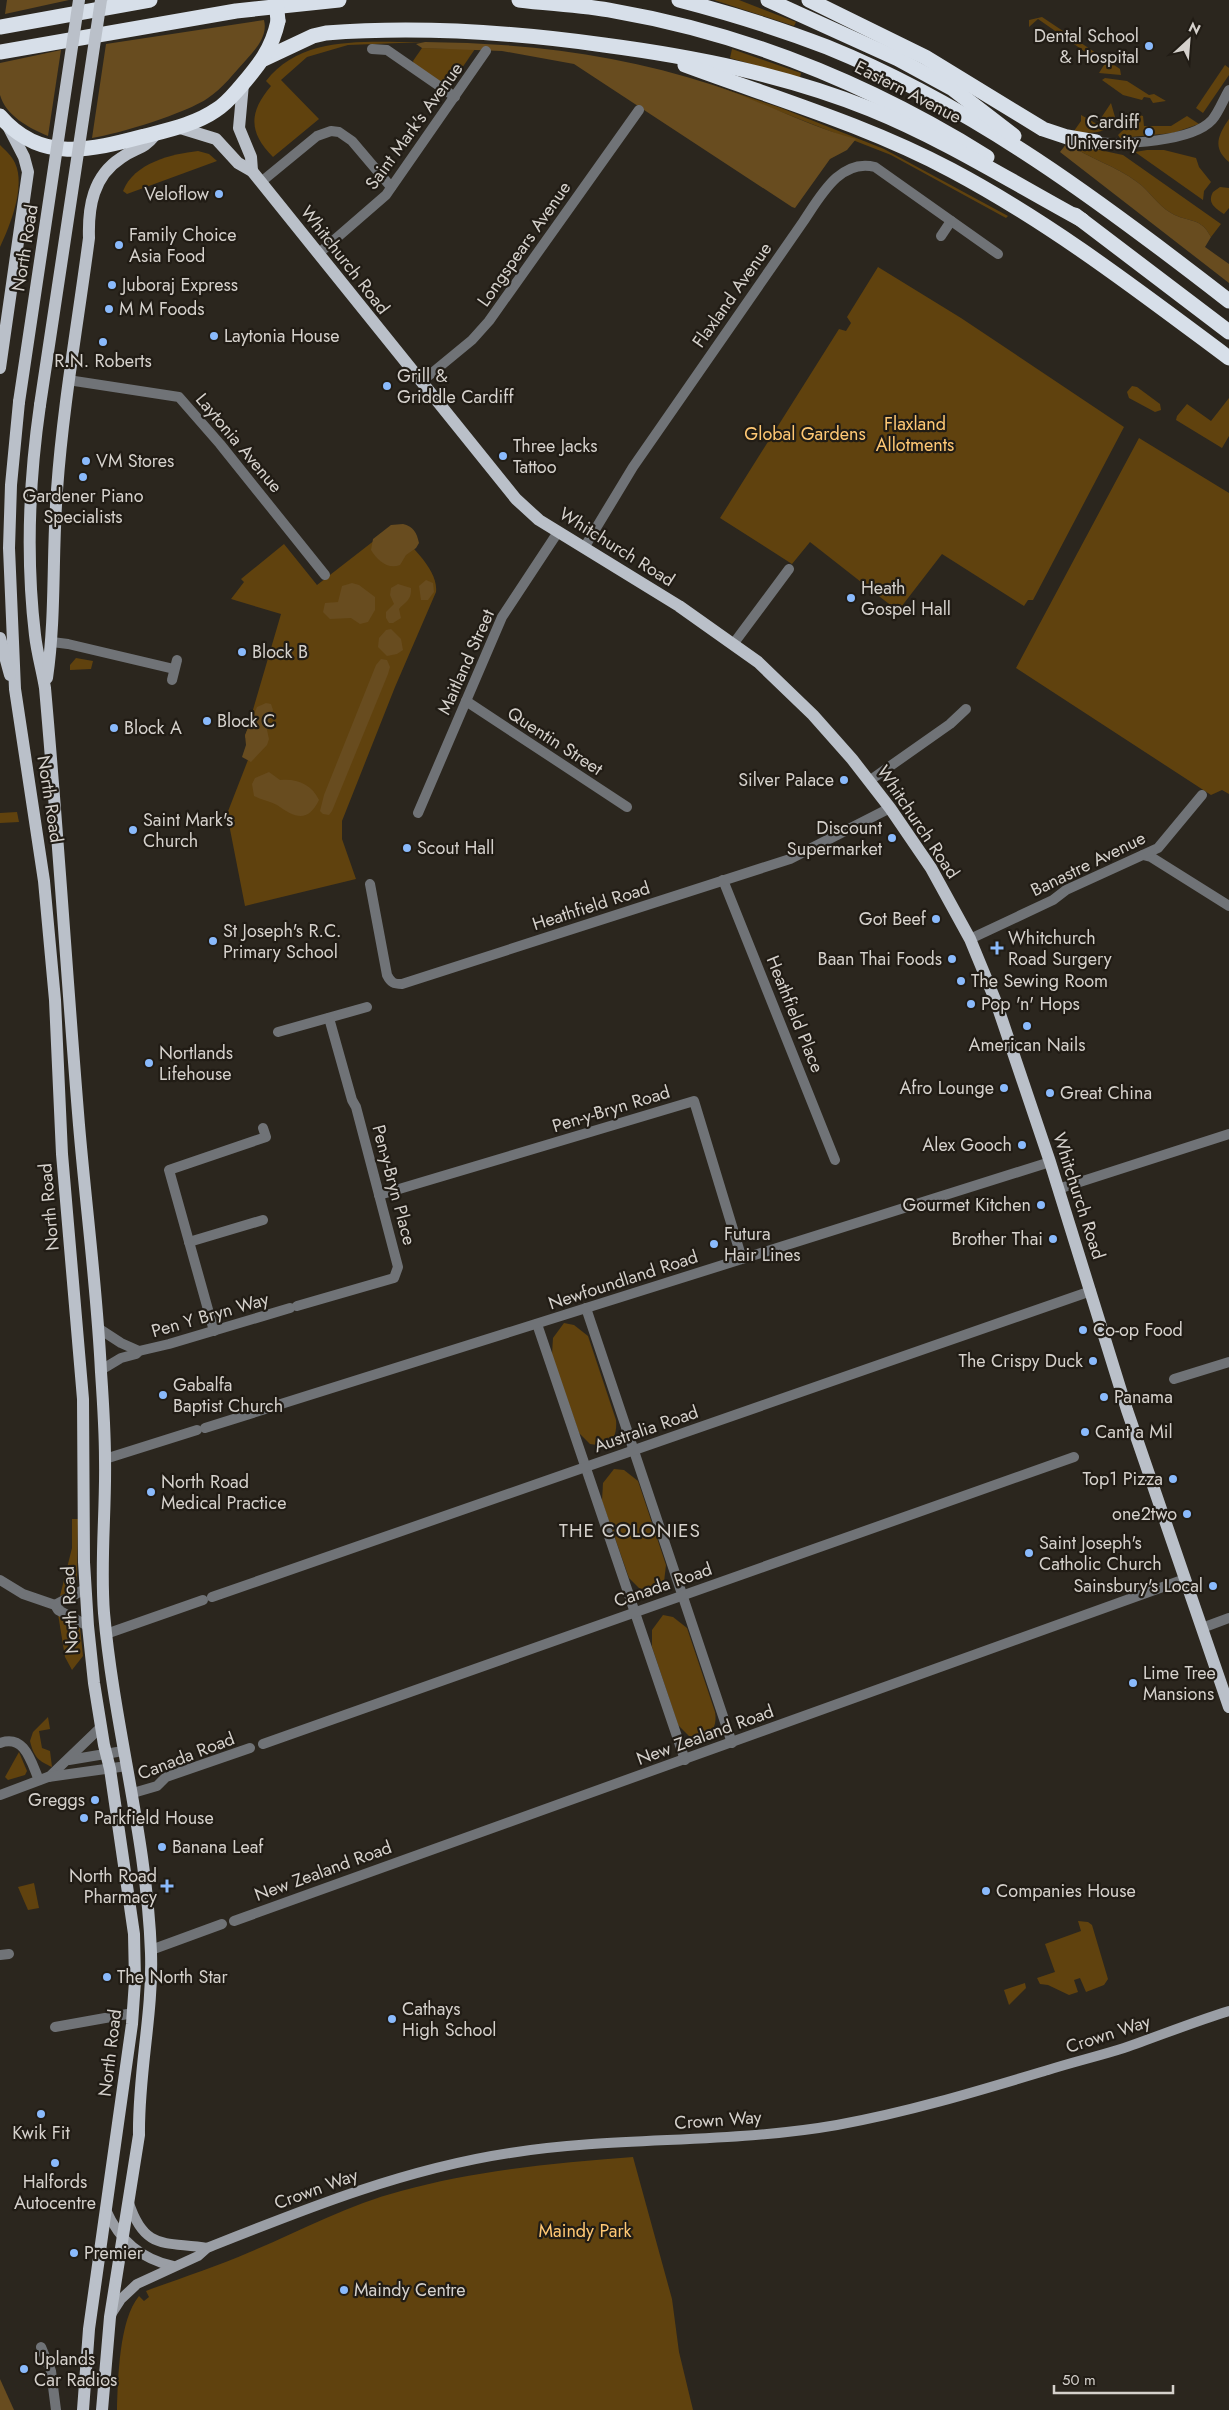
<svg xmlns="http://www.w3.org/2000/svg" width="1229" height="2410" font-family="Jost,sans-serif">
  <style>
    .green { fill: #60420e }
    .forest { fill: #684c1f }
    .lines { fill: none; stroke-linecap: round; stroke-linejoin: round }
    .street { stroke: #707377; stroke-width: 10 }
    .secondary { stroke: #9a9ea5; stroke-width: 10 }
    .primary { stroke: #bac0c9; stroke-width: 12 }
    .highway { stroke: #d7dfe9; stroke-width: 15 }
    .primary-bridge { stroke: #bac0c9; stroke-width: 12 }
    .highway-bridge { stroke: #d7dfe9; stroke-width: 15 }
    .poi-dot { fill: #8abafc; stroke: #211c15; stroke-width: 2 }
    .labels { text-anchor: middle; dominant-baseline: central; stroke-width: 4.5; stroke-linejoin: round; paint-order: stroke }
    .poi-label { font-size: 18px; fill: #d5d1cc; stroke: #211c15; text-anchor: start }
    .street-label { font-size: 18px; fill: #d5d1cc; stroke: #211c15 }
    .park-label { font-size: 18px; fill: #ffc874; stroke: #211c15 }
    .neighbourhood-label { font-size: 19px; letter-spacing: 1px; fill: #d5d1cc; stroke: #211c15 }
  </style>
  <rect width="100%" height="100%" fill="#2b261e"/>
  <!-- green -->
  <g class="green">
    <path d="M714 0H739L796 22 794 26Z"/>
    <path d="M1042 17 1120 69 1121 75 1099 73 1104 65 1038 19 1029 27V20Z"/>
    <path d="M425 42 348 45 307 57 281 80 319 119 273 157C248 132 249 112 271 86L266 81C303 33 371 43 425 42Z"/>
    <path d="M422 48 475 49 449 87 414 64 413 61Z"/>
    <path d="M732 49 801 73 800 78 730 58Z"/>
    <path d="M1225 65 1229 68V75L1203 113 1196 108Z"/>
    <path d="M1105 78 1127 81 1149 95 1154 94 1166 101 1153 103 1150 98 1144 97 1142 100 1123 95 1102 80Z"/>
    <path d="M715 86 781 108 884 149 1008 216 1006 218 891 155Z"/>
    <path d="M1111 103 1115 117C1108 135 1091 134 1074 131L1081 121V115L1097 124Z"/>
    <path d="M1132 113 1143 116 1144 126H1171L1187 116 1199 124 1173 133 1120 138 1118 135 1124 129Z"/>
    <path d="M1229 119V162C1212 148 1218 135 1229 119Z"/>
    <path d="M1067 143 1123 155 1221 224 1211 237C1200 216 1188 223 1171 213 1157 205 1150 191 1137 182 1116 166 1088 158 1067 143Z"/>
    <path d="M0 145C5 150 12 156 15 163 26 186 10 226 0 247Z"/>
    <path d="M1147 150H1164L1196 158 1199 167 1211 182 1204 191 1203 200 1135 152Z"/>
    <path d="M198 151 209 154 217 161 127 194 123 191C134 163 171 154 198 151Z"/>
    <path d="M1220 187 1229 188V208L1224 214C1215 208 1207 203 1213 192Z"/>
    <path d="M878 267 961 318 1124 427 1033 600H1028L1024 606 942 554 898 611 810 542 792 564 720 518 839 329 846 331 851 323 847 317Z"/>
    <path d="M1132 386 1137 387 1160 404 1161 410 1155 412 1129 398 1127 392Z"/>
    <path d="M1229 398V436L1222 448 1176 420 1177 416 1187 404 1211 421Z"/>
    <path d="M1139 438 1229 493V794L1222 790 1211 795 1016 668Z"/>
    <path d="M393 526C407 543 439 569 436 592L395 687 342 821V839L356 879 245 906 227 814 253 747 245 737 281 614 231 599 244 582 241 579 284 544 317 585Z"/>
    <path d="M76 658 93 661 91 669 70 670V665Z"/>
    <path d="M17 812 19 822 0 823V813Z"/>
    <path d="M564 1323 574 1325 588 1336 616 1420C617 1431 615 1440 604 1446L590 1444 579 1433 552 1355 553 1338Z"/>
    <path d="M614 1469 624 1470 638 1481 666 1565 664 1582 654 1591 640 1589 629 1578 602 1501 603 1483Z"/>
    <path d="M72 1519H78L77 1578 74 1589 60 1596 72 1548Z"/>
    <path d="M58 1614 80 1628 83 1656 72 1670 65 1657Z"/>
    <path d="M663 1615 673 1617 687 1628 715 1712C717 1723 714 1732 703 1738L689 1736 678 1725 652 1647V1630Z"/>
    <path d="M48 1717 50 1729 39 1731 42 1748 50 1751 52 1767C39 1761 34 1758 30 1741L33 1732Z"/>
    <path d="M19 1752 27 1771 25 1775 8 1780 5 1777Z"/>
    <path d="M34 1883 39 1908 28 1910 18 1887Z"/>
    <path d="M1078 1921 1088 1922 1092 1925 1108 1979 1104 1985 1086 1992 1080 1978 1074 1980 1078 1992 1069 1995 1048 1985 1040 1984 1037 1978 1055 1972 1045 1944 1081 1931Z"/>
    <path d="M1025 1983 1026 1988 1009 2005 1004 1990Z"/>
    <path d="M633 2157 672 2299 679 2352 693 2410H117C118 2379 119 2320 139 2296L144 2301 149 2297 146 2291 151 2289C184 2277 218 2266 250 2252 300 2231 348 2205 401 2191 477 2170 555 2163 633 2157Z"/>
  </g>
  <!-- forest -->
  <g class="forest">
    <path d="M7 0H69L5 14Z"/>
    <path d="M264 20C268 36 256 49 246 60 234 73 223 88 208 98 187 113 118 134 92 138L106 44Z"/>
    <path d="M425 42C524 43 619 54 713 85 761 101 807 126 856 139L847 150 830 159 795 208 792 207 574 64 502 51 422 48 416 44Z"/>
    <path d="M61 50 48 136C29 128 6 116 0 95 0 85 0 73 0 63Z"/>
    <path d="M1067 143C1088 158 1116 166 1137 182 1150 191 1157 205 1171 213 1188 223 1200 216 1211 237L1205 247 1229 264V283L1060 152Z"/>
    <path d="M403 524C413 526 417 533 419 543L416 548 406 555 400 565C388 570 377 560 371 550L373 539 391 525Z"/>
    <path d="M426 580 433 583 434 592 428 600H421L419 586Z"/>
    <path d="M352 583 359 585 375 597V610L368 622 360 624 351 618 330 619 323 612 325 603 338 602 342 586Z"/>
    <path d="M398 584 411 588C412 600 405 602 399 609L401 618 393 623H389L386 618V612L394 604 390 595 391 588Z"/>
    <path d="M391 629 401 639 403 650 397 654 387 656 378 647 379 638 386 630Z"/>
    <path d="M381 659 387 660 390 667 388 674 332 811 329 815 323 814 320 811 324 795 376 665Z"/>
    <path d="M266 703 271 704 273 710 267 730 269 739 267 745 251 762 242 757 246 745 245 735 257 707Z"/>
    <path d="M269 772 280 780C296 778 312 784 319 800 308 823 295 818 277 805 270 801 261 800 254 796L252 784 255 778Z"/>
    <path d="M0 2379 14 2410H0Z"/>
  </g>
  <g class="lines">
    <!-- street -->
    <g class="street">
      <path d="M372 49 387 50 455 97"/>
      <path d="M1096 142C1123 145 1192 142 1212 120 1219 112 1223 100 1229 90"/>
      <path d="M261 182 317 136 331 131 339 132 352 141 391 187"/>
      <path d="M941 236 951 221"/>
      <path d="M318 254 386 195 486 51"/>
      <path d="M68 380 179 397 220 444 325 575"/>
      <path d="M421 382 472 340 489 321 639 110"/>
      <path d="M584 548 633 467 803 222C820 197 840 158 875 167L998 254"/>
      <path d="M52 642 68 644 174 669"/>
      <path d="M734 643 789 569"/>
      <path d="M172 680 177 660"/>
      <path d="M466 701 627 807"/>
      <path d="M869 781 950 724 966 709"/>
      <path d="M418 813 502 617 558 532"/>
      <path d="M1143 855 1151 857 1229 906"/>
      <path d="M723 880 835 1160"/>
      <path d="M370 884 387 975C391 983 394 984 402 984L790 859 890 808"/>
      <path d="M970 939 1053 900 1066 890 1158 848 1202 795"/>
      <path d="M278 1032 367 1007"/>
      <path d="M1058 1189 1229 1134"/>
      <path d="M379 1195 694 1101 742 1259"/>
      <path d="M189 1242 263 1220"/>
      <path d="M297 1306 394 1278 398 1267 356 1107 352 1100 329 1018"/>
      <path d="M586 1308 732 1743"/>
      <path d="M537 1324 685 1760"/>
      <path d="M98 1328 121 1343 139 1351"/>
      <path d="M214 1331 169 1170 266 1137 263 1128"/>
      <path d="M101 1370 121 1358 136 1354 139 1351 169 1344 290 1308"/>
      <path d="M1174 1379 1229 1362"/>
      <path d="M205 1428 1050 1162"/>
      <path d="M105 1459 197 1430"/>
      <path d="M0 1580 23 1594 55 1605 58 1610 88 1626"/>
      <path d="M212 1597 1091 1291"/>
      <path d="M55 1605 85 1589"/>
      <path d="M1202 1628 1229 1618"/>
      <path d="M106 1634 203 1600"/>
      <path d="M0 1743C25 1734 31 1762 39 1780"/>
      <path d="M263 1744 1074 1457"/>
      <path d="M69 1760 123 1751"/>
      <path d="M49 1777 101 1727"/>
      <path d="M133 1793 157 1786 166 1777 250 1748"/>
      <path d="M0 1795 48 1777 127 1766"/>
      <path d="M234 1921 1185 1579"/>
      <path d="M151 1950 222 1924"/>
      <path d="M0 1955 9 1954"/>
      <path d="M55 2027 133 2013"/>
      <path d="M41 2347 51 2371 56 2410"/>
    </g>
    <!-- secondary -->
    <g class="secondary">
      <path d="M129 2203C145 2252 167 2241 207 2248"/>
      <path d="M106 2210C119 2240 141 2259 173 2266"/>
      <path d="M112 2313 121 2299 137 2284 198 2256 207 2248C305 2209 404 2169 510 2153 618 2136 729 2144 837 2125 909 2112 978 2091 1048 2070 1073 2062 1099 2056 1124 2048 1159 2036 1193 2022 1229 2011"/>
    </g>
    <!-- primary -->
    <g class="primary">
      <path d="M243 84 239 128 251 157 252 171"/>
      <path d="M177 127 216 139 238 163 252 171 516 499 539 520 679 606 758 662 813 715 852 759 890 808 931 868 970 939 996 1002 1050 1162 1127 1410 1229 1707"/>
      <path d="M0 368 28 172 24 157 7 124"/>
      <path d="M19 402 11 485 9 548 15 689 44 881 55 1000 62 1154 83 1399 84 1562 88 1626 94 1683 104 1745 110 1769 134 1934 135 1981 132 2024 89 2329 83 2410"/>
      <path d="M40 405C29 481 26 559 35 635 37 653 42 670 45 688 58 833 67 979 79 1125 86 1207 97 1290 101 1372 103 1401 105 1431 105 1460 106 1511 100 1562 104 1613 114 1727 147 1838 151 1953 153 2014 138 2073 139 2135L110 2317 102 2410"/>
      <path d="M0 638 10 675"/>
      <path d="M47 678C56 616 52 552 57 490 63 405 78 322 89 238 88 207 93 176 121 158 136 147 142 151 156 134"/>
    </g>
    <!-- highway -->
    <g class="highway">
      <path d="M519 0C551 4 583 5 614 11 747 34 873 86 987 157"/>
      <path d="M679 0C729 13 778 28 827 47 975 107 1104 204 1229 301"/>
      <path d="M768 0 898 59 953 89 1014 136"/>
      <path d="M809 0 925 57 1043 129 1067 137 1096 142"/>
      <path d="M0 27 150 0"/>
      <path d="M0 52 236 11 339 0"/>
      <path d="M264 59 313 36 326 33C419 26 512 32 604 45 695 57 785 75 870 109 944 139 1012 182 1082 220"/>
      <path d="M685 65C774 98 866 125 951 170 1051 223 1139 291 1229 358"/>
      <path d="M0 116C41 164 92 150 145 136 168 130 196 124 216 110 226 104 233 95 241 86 259 65 272 49 278 21"/>
      <path d="M1075 215 1229 332"/>
    </g>
    <!-- primary-bridge -->
    <g class="primary-bridge">
      <path d="M19 402 79 0"/>
      <path d="M40 405 101 0"/>
    </g>
    <!-- highway-bridge -->
    <path class="highway-bridge" d="M276 0 278 21"/>
  </g>
  <!-- markers -->
  <g class="poi-dot">
    <circle cx="1149" cy="46" r="5"/>
    <circle cx="1149" cy="132" r="5"/>
    <circle cx="219" cy="194" r="5"/>
    <circle cx="119" cy="245" r="5"/>
    <circle cx="112" cy="285" r="5"/>
    <circle cx="109" cy="309" r="5"/>
    <circle cx="214" cy="336" r="5"/>
    <circle cx="103" cy="342" r="5"/>
    <circle cx="387" cy="386" r="5"/>
    <circle cx="503" cy="456" r="5"/>
    <circle cx="86" cy="461" r="5"/>
    <circle cx="83" cy="477" r="5"/>
    <circle cx="851" cy="598" r="5"/>
    <circle cx="242" cy="652" r="5"/>
    <circle cx="207" cy="721" r="5"/>
    <circle cx="114" cy="728" r="5"/>
    <circle cx="844" cy="780" r="5"/>
    <circle cx="133" cy="830" r="5"/>
    <circle cx="892" cy="838" r="5"/>
    <circle cx="407" cy="848" r="5"/>
    <circle cx="936" cy="919" r="5"/>
    <circle cx="213" cy="941" r="5"/>
    <path d="M994.5 940.5h5v5h5v5h-5v5h-5v-5h-5v-5h5z"/>
    <circle cx="952" cy="959" r="5"/>
    <circle cx="961" cy="981" r="5"/>
    <circle cx="971" cy="1004" r="5"/>
    <circle cx="1027" cy="1026" r="5"/>
    <circle cx="149" cy="1063" r="5"/>
    <circle cx="1004" cy="1088" r="5"/>
    <circle cx="1050" cy="1093" r="5"/>
    <circle cx="1022" cy="1145" r="5"/>
    <circle cx="1041" cy="1205" r="5"/>
    <circle cx="1053" cy="1239" r="5"/>
    <circle cx="714" cy="1244" r="5"/>
    <circle cx="1083" cy="1330" r="5"/>
    <circle cx="1093" cy="1361" r="5"/>
    <circle cx="163" cy="1395" r="5"/>
    <circle cx="1104" cy="1397" r="5"/>
    <circle cx="1085" cy="1432" r="5"/>
    <circle cx="1173" cy="1479" r="5"/>
    <circle cx="151" cy="1492" r="5"/>
    <circle cx="1187" cy="1514" r="5"/>
    <circle cx="1029" cy="1553" r="5"/>
    <circle cx="1213" cy="1586" r="5"/>
    <circle cx="1133" cy="1683" r="5"/>
    <circle cx="95" cy="1800" r="5"/>
    <circle cx="84" cy="1818" r="5"/>
    <circle cx="162" cy="1847" r="5"/>
    <path d="M164.5 1878.5h5v5h5v5h-5v5h-5v-5h-5v-5h5z"/>
    <circle cx="986" cy="1891" r="5"/>
    <circle cx="107" cy="1977" r="5"/>
    <circle cx="392" cy="2019" r="5"/>
    <circle cx="41" cy="2114" r="5"/>
    <circle cx="55" cy="2163" r="5"/>
    <circle cx="74" cy="2253" r="5"/>
    <circle cx="344" cy="2290" r="5"/>
    <circle cx="24" cy="2369" r="5"/>
  </g>
  <g class="labels">
    <!-- poi labels -->
    <g class="poi-label">
      <text x="1139" y="36" text-anchor="end">Dental School<tspan x="1139" dy="21">&amp; Hospital</tspan></text>
      <text x="1139" y="122" text-anchor="end">Cardiff<tspan x="1139" dy="21">University</tspan></text>
      <text x="209" y="194" text-anchor="end">Veloflow</text>
      <text x="129" y="235">Family Choice<tspan x="129" dy="21">Asia Food</tspan></text>
      <text x="122" y="285">Juboraj Express</text>
      <text x="119" y="309">M M Foods</text>
      <text x="224" y="336">Laytonia House</text>
      <text x="103" y="361" text-anchor="middle">R.N. Roberts</text>
      <text x="397" y="376">Grill &amp;<tspan x="397" dy="21">Griddle Cardiff</tspan></text>
      <text x="513" y="446">Three Jacks<tspan x="513" dy="21">Tattoo</tspan></text>
      <text x="96" y="461">VM Stores</text>
      <text x="83" y="496" text-anchor="middle">Gardener Piano<tspan x="83" dy="21">Specialists</tspan></text>
      <text x="861" y="588">Heath<tspan x="861" dy="21">Gospel Hall</tspan></text>
      <text x="252" y="652">Block B</text>
      <text x="217" y="721">Block C</text>
      <text x="124" y="728">Block A</text>
      <text x="834" y="780" text-anchor="end">Silver Palace</text>
      <text x="143" y="820">Saint Mark's<tspan x="143" dy="21">Church</tspan></text>
      <text x="882" y="828" text-anchor="end">Discount<tspan x="882" dy="21">Supermarket</tspan></text>
      <text x="417" y="848">Scout Hall</text>
      <text x="926" y="919" text-anchor="end">Got Beef</text>
      <text x="223" y="931">St Joseph's R.C.<tspan x="223" dy="21">Primary School</tspan></text>
      <text x="1008" y="938">Whitchurch<tspan x="1008" dy="21">Road Surgery</tspan></text>
      <text x="942" y="959" text-anchor="end">Baan Thai Foods</text>
      <text x="971" y="981">The Sewing Room</text>
      <text x="981" y="1004">Pop 'n' Hops</text>
      <text x="1027" y="1045" text-anchor="middle">American Nails</text>
      <text x="159" y="1053">Nortlands<tspan x="159" dy="21">Lifehouse</tspan></text>
      <text x="994" y="1088" text-anchor="end">Afro Lounge</text>
      <text x="1060" y="1093">Great China</text>
      <text x="1012" y="1145" text-anchor="end">Alex Gooch</text>
      <text x="1031" y="1205" text-anchor="end">Gourmet Kitchen</text>
      <text x="724" y="1234">Futura<tspan x="724" dy="21">Hair Lines</tspan></text>
      <text x="1043" y="1239" text-anchor="end">Brother Thai</text>
      <text x="1093" y="1330">Co-op Food</text>
      <text x="1083" y="1361" text-anchor="end">The Crispy Duck</text>
      <text x="173" y="1385">Gabalfa<tspan x="173" dy="21">Baptist Church</tspan></text>
      <text x="1114" y="1397">Panama</text>
      <text x="1095" y="1432">Cant a Mil</text>
      <text x="1163" y="1479" text-anchor="end">Top1 Pizza</text>
      <text x="161" y="1482">North Road<tspan x="161" dy="21">Medical Practice</tspan></text>
      <text x="1177" y="1514" text-anchor="end">one2two</text>
      <text x="1039" y="1543">Saint Joseph's<tspan x="1039" dy="21">Catholic Church</tspan></text>
      <text x="1203" y="1586" text-anchor="end">Sainsbury's Local</text>
      <text x="1143" y="1673">Lime Tree<tspan x="1143" dy="21">Mansions</tspan></text>
      <text x="85" y="1800" text-anchor="end">Greggs</text>
      <text x="94" y="1818">Parkfield House</text>
      <text x="172" y="1847">Banana Leaf</text>
      <text x="157" y="1876" text-anchor="end">North Road<tspan x="157" dy="21">Pharmacy</tspan></text>
      <text x="996" y="1891">Companies House</text>
      <text x="117" y="1977">The North Star</text>
      <text x="402" y="2009">Cathays<tspan x="402" dy="21">High School</tspan></text>
      <text x="41" y="2133" text-anchor="middle">Kwik Fit</text>
      <text x="55" y="2182" text-anchor="middle">Halfords<tspan x="55" dy="21">Autocentre</tspan></text>
      <text x="84" y="2253">Premier</text>
      <text x="354" y="2290">Maindy Centre</text>
      <text x="34" y="2359">Uplands<tspan x="34" dy="21">Car Radios</tspan></text>
    </g>
    <!-- street labels -->
    <g class="street-label">
      <text transform="translate(908 92) rotate(27)">Eastern Avenue</text>
      <text transform="translate(414 126) rotate(-54)">Saint Mark's Avenue</text>
      <text transform="translate(524 244) rotate(-55)">Longspears Avenue</text>
      <text transform="translate(25 248) rotate(-81)">North Road</text>
      <text transform="translate(345 260) rotate(52)">Whitchurch Road</text>
      <text transform="translate(732 295) rotate(-55)">Flaxland Avenue</text>
      <text transform="translate(239 443) rotate(50)">Laytonia Avenue</text>
      <text transform="translate(617 547) rotate(32)">Whitchurch Road</text>
      <text transform="translate(466 662) rotate(-66)">Maitland Street</text>
      <text transform="translate(555 741) rotate(33)">Quentin Street</text>
      <text transform="translate(50 799) rotate(81)">North Road</text>
      <text transform="translate(918 822) rotate(56)">Whitchurch Road</text>
      <text transform="translate(1088 864) rotate(-26)">Banastre Avenue</text>
      <text transform="translate(591 906) rotate(-18)">Heathfield Road</text>
      <text transform="translate(795 1014) rotate(68)">Heathfield Place</text>
      <text transform="translate(611 1109) rotate(-17)">Pen-y-Bryn Road</text>
      <text transform="translate(394 1185) rotate(75)">Pen-y-Bryn Place</text>
      <text transform="translate(1079 1196) rotate(72)">Whitchurch Road</text>
      <text transform="translate(49 1207) rotate(-95)">North Road</text>
      <text transform="translate(623 1280) rotate(-18)">Newfoundland Road</text>
      <text transform="translate(210 1315) rotate(-16)">Pen Y Bryn Way</text>
      <text transform="translate(646 1429) rotate(-19)">Australia Road</text>
      <text transform="translate(663 1585) rotate(-19)">Canada Road</text>
      <text transform="translate(70 1610) rotate(-93)">North Road</text>
      <text transform="translate(705 1735) rotate(-20)">New Zealand Road</text>
      <text transform="translate(186 1756) rotate(-21)">Canada Road</text>
      <text transform="translate(323 1871) rotate(-20)">New Zealand Road</text>
      <text transform="translate(1108 2034) rotate(-18)">Crown Way</text>
      <text transform="translate(110 2053) rotate(-83)">North Road</text>
      <text transform="translate(718 2120) rotate(-4)">Crown Way</text>
      <text transform="translate(316 2189) rotate(-20)">Crown Way</text>
    </g>
    <!-- park labels -->
    <g class="park-label">
      <text x="915" y="424">Flaxland<tspan x="915" dy="21">Allotments</tspan></text>
      <text x="805" y="434">Global Gardens</text>
      <text x="585" y="2231">Maindy Park</text>
    </g>
    <!-- neighbourhood labels -->
    <g class="neighbourhood-label">
      <text x="630" y="1530">THE COLONIES</text>
    </g>
  </g>
  <!-- north arrow -->
  <g transform="translate(1189 40) rotate(26)" stroke="#211c15" stroke-width="4" paint-order="stroke">
  <path d="M0-4L9 19L0 12L-9 19Z" fill="#d5d1cc"/>
  <text y="-8" font-size="14" font-weight="bold" text-anchor="middle" fill="#d5d1cc">N</text>
  </g>
  <!-- scale -->
  <path d="M1054 2385v8h119v-8" fill="none" stroke="#d5d1cc" stroke-width="2.5"/>
  <text x="1062" y="2385" font-size="15" fill="#d5d1cc" stroke="#211c15" stroke-width="4" paint-order="stroke">50 m</text>
</svg>
